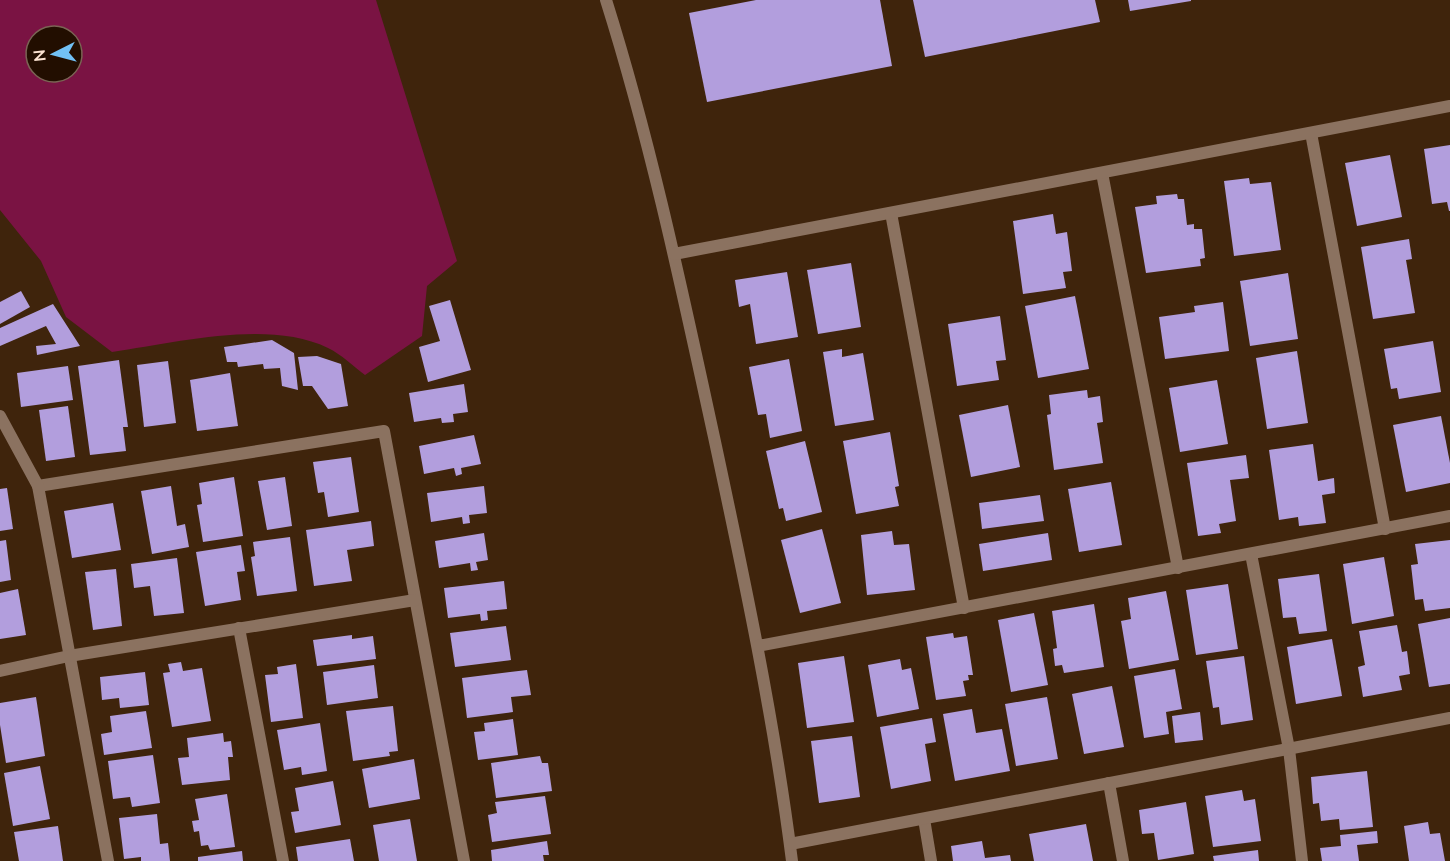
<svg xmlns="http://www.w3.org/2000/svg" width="1450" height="861" font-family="Mulish,sans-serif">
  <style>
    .green { fill: #7a1343; fill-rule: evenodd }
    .building { fill: #b29edd }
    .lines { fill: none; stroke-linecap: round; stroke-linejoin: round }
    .minor { stroke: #8b7260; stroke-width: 12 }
  </style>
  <rect width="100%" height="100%" fill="#3f240c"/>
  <!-- green -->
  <path class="green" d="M0 0H376L457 261 427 286 422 336 365 375C354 367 341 354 328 348 268 319 176 343 112 352L66 317 41 261 0 210ZM36 36H72V72H36Z"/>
  <!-- building -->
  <g class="building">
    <path d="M756 0H880L892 66 707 102 689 13Z"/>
    <path d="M913 0H1095L1100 22 925 57Z"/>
    <path d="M1128 0H1191V1L1130 11Z"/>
    <path d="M1450 145V211H1449L1447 202 1432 204 1424 149Z"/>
    <path d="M1390 155 1402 217 1357 226 1345 163Z"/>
    <path d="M1249 178 1250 184 1271 182 1281 250 1234 256 1224 181Z"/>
    <path d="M1177 194 1178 199H1184L1187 225 1194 224V229H1202L1205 258 1200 259 1201 266 1146 273 1135 207 1157 204 1156 196Z"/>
    <path d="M1053 214 1056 234 1067 232 1072 271 1063 272 1066 288 1023 294 1013 221Z"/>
    <path d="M1409 239 1412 259 1406 260 1415 313 1373 319 1361 247Z"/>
    <path d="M851 263 861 327 818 334 807 270Z"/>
    <path d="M787 272 798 337 756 344 750 304 739 307 735 280Z"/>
    <path d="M1288 273 1298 339 1250 346 1240 281Z"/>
    <path d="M21 291 30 307 0 324V302Z"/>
    <path d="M1075 296 1089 369 1038 378 1025 306Z"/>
    <path d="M450 300 471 370 428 382 419 347 440 341 429 306Z"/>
    <path d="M1223 302 1229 351 1165 359 1159 317 1195 312 1194 306Z"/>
    <path d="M53 304 80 346 37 355 36 346 56 344 46 326 0 346V328Z"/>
    <path d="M1000 316 1006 360 996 361 999 380 957 386 948 324Z"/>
    <path d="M272 340 294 353 298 390 282 386 280 368 264 369 263 364 238 367 237 362H227L224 347Z"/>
    <path d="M1433 341 1441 392 1399 399 1397 388 1391 389 1384 349Z"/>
    <path d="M842 349V357L863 353 874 420 835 426 823 352Z"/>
    <path d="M1297 351 1308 423 1267 429 1256 358Z"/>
    <path d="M317 356 341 364 348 406 328 409 312 386H303L298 357Z"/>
    <path d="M789 359 802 431 770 438 766 414 758 415 749 367Z"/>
    <path d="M119 360 128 427H123L126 451 90 455 78 366Z"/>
    <path d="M168 361 176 423 144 427 137 365Z"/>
    <path d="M68 366 73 400 21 407 17 373Z"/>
    <path d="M230 373 238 426 197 431 190 380Z"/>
    <path d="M1217 380 1228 444 1180 452 1169 388Z"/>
    <path d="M464 384 468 412 453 414 454 422 442 423 441 418 414 422 409 393Z"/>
    <path d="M1087 390 1088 398 1100 396 1103 422 1097 423 1103 463 1054 470 1047 415 1051 414 1049 395Z"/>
    <path d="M1008 405 1020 467 971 477 959 415Z"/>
    <path d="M68 406 75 457 46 461 39 410Z"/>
    <path d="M1441 416 1450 463V483L1406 492 1393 425Z"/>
    <path d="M890 432 899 486 895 487 899 506 856 514 843 441Z"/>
    <path d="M474 435 481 464 461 468 462 474 456 476 454 468 424 474 419 446Z"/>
    <path d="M805 441 822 512 786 521 783 508 779 509 766 451Z"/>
    <path d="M1313 444 1318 481 1334 478 1335 493 1322 495 1326 523 1299 526 1298 517 1279 520 1269 450Z"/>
    <path d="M1246 455 1249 478 1230 480 1236 521 1219 524 1221 533 1198 536 1187 463Z"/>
    <path d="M351 457 359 512 328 517 324 492 318 493 313 462Z"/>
    <path d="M234 477 243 536 203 542 197 505 202 504 199 483Z"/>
    <path d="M285 477 292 526 267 530 258 481Z"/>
    <path d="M1111 482 1122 545 1079 552 1068 489Z"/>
    <path d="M171 486 177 526 185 524 189 547 152 554 141 491Z"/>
    <path d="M484 486 487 513 469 515 470 523 463 524 462 517 431 522 427 493Z"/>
    <path d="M7 488 13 529 0 531V489Z"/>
    <path d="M1040 495 1044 521 982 529 979 503Z"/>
    <path d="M113 503 121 550 72 558 64 511Z"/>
    <path d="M371 521 374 546 347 550 352 581 314 586 306 530Z"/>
    <path d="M822 529 841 603 800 613 781 540Z"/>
    <path d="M892 531 894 545 909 544 915 590 867 595 861 535Z"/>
    <path d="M484 533 488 560 476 562 478 570 471 571 470 563 439 568 435 541Z"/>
    <path d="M1048 533 1052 560 983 571 979 544Z"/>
    <path d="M290 537 297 591 257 596 251 557 255 556 253 542Z"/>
    <path d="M6 540 11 580 0 582V541Z"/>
    <path d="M1450 540V608L1425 611 1423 599 1415 600 1411 565 1418 564 1415 544Z"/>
    <path d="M241 545 245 571 237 572 241 600 205 606 196 552Z"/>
    <path d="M1384 557 1394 616 1352 624 1343 564Z"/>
    <path d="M177 558 184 613 154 616 150 586 134 588 131 564Z"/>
    <path d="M116 569 122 626 93 630 85 572Z"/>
    <path d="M1319 574 1327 631 1299 634 1296 617 1283 618 1278 579Z"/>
    <path d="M504 581 507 609 487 611 488 620 481 621 480 614 448 618 444 588Z"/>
    <path d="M1228 584 1238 649 1196 655 1186 590Z"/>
    <path d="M18 589 26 635 0 639V593Z"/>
    <path d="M1166 591 1179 660 1129 669 1121 621 1131 619 1128 598Z"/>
    <path d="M1094 604 1104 667 1064 673 1062 665 1055 666 1053 649 1057 648 1052 611Z"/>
    <path d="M1034 613 1048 685 1011 692 998 620Z"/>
    <path d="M1450 618V684L1429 687 1418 624Z"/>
    <path d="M1397 625 1402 652 1407 651 1410 674 1399 676 1402 690 1363 697 1358 667 1365 665 1359 631Z"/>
    <path d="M506 626 511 660 455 667 450 633Z"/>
    <path d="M953 633 954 638 967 636 973 675H968L969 680 963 681 966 696 936 700 926 637Z"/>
    <path d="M352 635V639L373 636 376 659 317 666 313 640Z"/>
    <path d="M1332 639 1342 696 1296 704 1287 647Z"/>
    <path d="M844 656 854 722 807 728 798 663Z"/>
    <path d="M1244 656 1253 720 1221 725 1219 707 1213 708 1206 661Z"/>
    <path d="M900 659 902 670 911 668 919 709 877 717 868 665Z"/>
    <path d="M181 662 183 671 202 668 211 721 172 727 163 673 170 672 168 664Z"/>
    <path d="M296 664 303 718 271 722 265 675 278 674 277 667Z"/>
    <path d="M374 665 378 698 327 705 323 672Z"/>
    <path d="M1175 669 1182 709 1166 712 1169 734 1144 738 1134 676Z"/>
    <path d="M527 670 531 695 511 697 513 712 467 718 462 678Z"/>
    <path d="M145 672 149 705 120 708 119 698 102 700 100 677Z"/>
    <path d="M1112 686 1124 747 1084 754 1072 694Z"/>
    <path d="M36 697 45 756 6 763 0 725V703Z"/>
    <path d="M1047 697 1058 759 1016 766 1005 704Z"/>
    <path d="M393 706 398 751 389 752 390 756 353 761 346 711Z"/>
    <path d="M972 709 976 733 1002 729 1010 771 955 781 943 714Z"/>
    <path d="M146 711 152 748 104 755 101 734 112 732 110 716Z"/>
    <path d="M1200 712 1203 740 1175 743 1172 716Z"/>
    <path d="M932 718 936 742 925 744 931 781 891 789 880 727Z"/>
    <path d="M513 719 518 755 478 760 474 732 485 731 484 723Z"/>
    <path d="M320 723 327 771 302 775 301 767 284 770 277 730Z"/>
    <path d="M223 733 224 742 231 741 233 757H228L230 780 182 785 178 758 189 757 187 738Z"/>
    <path d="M852 736 860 797 819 803 811 741Z"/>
    <path d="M153 755 160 803 132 807 130 797 113 799 108 761Z"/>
    <path d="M540 756 542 763H548L552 791 496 798 491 763Z"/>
    <path d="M414 759 420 799 369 808 362 769Z"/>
    <path d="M40 766 50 819 13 826 4 773Z"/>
    <path d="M1367 771 1373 827 1340 830 1339 819 1321 821 1319 803 1313 804 1311 777Z"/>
    <path d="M333 781 341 825 295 833 291 812 299 811 295 788Z"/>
    <path d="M1242 790 1244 801 1255 799 1261 841 1213 847 1205 796Z"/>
    <path d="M227 794 235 847 210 850 208 845 201 846 199 831 194 832 192 821 199 820 195 799Z"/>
    <path d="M545 796 551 834 492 842 488 815 497 813 495 802Z"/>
    <path d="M1186 802 1194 854 1158 860 1154 833 1142 834 1139 810Z"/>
    <path d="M157 814 160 844 168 843 170 861H141V857L124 859 119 818Z"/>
    <path d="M410 819 417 861H379L373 825Z"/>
    <path d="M1428 822 1430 834 1440 833 1445 861H1409L1404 826Z"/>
    <path d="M1086 824 1093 861H1034L1029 834Z"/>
    <path d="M58 826 63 861H19L14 832Z"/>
    <path d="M1377 831 1378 843 1357 845 1359 861H1322L1320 848 1341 846 1340 835Z"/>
    <path d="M350 839 354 861H298L296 847Z"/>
    <path d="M547 841 549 855H543L544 861H492L491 850Z"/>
    <path d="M982 841 985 858 1010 855 1011 861H953L951 846Z"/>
    <path d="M1258 850 1259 861H1214L1213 856Z"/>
    <path d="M242 851 243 861H198V857Z"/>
  </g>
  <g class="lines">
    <!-- minor -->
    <g class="minor">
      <path d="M606 0C651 143 682 290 714 437 744 577 774 718 792 861"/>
      <path d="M1311 133 1385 529"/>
      <path d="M1102 173 1178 568"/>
      <path d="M891 213 964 608"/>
      <path d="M674 254 1450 106"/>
      <path d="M0 416 38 486 384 431 464 861"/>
      <path d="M38 486 108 861"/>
      <path d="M1251 554 1289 749 1302 861"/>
      <path d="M239 628 283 861"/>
      <path d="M758 646 1450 516"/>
      <path d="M0 671 69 656 415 600"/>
      <path d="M1109 783 1123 861"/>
      <path d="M924 819 931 861"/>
      <path d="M790 844 1450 718"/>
    </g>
  </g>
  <!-- north arrow -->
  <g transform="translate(54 54) rotate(264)"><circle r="28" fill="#220e00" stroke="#7a6454" stroke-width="1.5"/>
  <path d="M0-4.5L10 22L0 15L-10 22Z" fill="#72c1f5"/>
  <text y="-9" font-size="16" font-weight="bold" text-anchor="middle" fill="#fde4d2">N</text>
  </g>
</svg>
